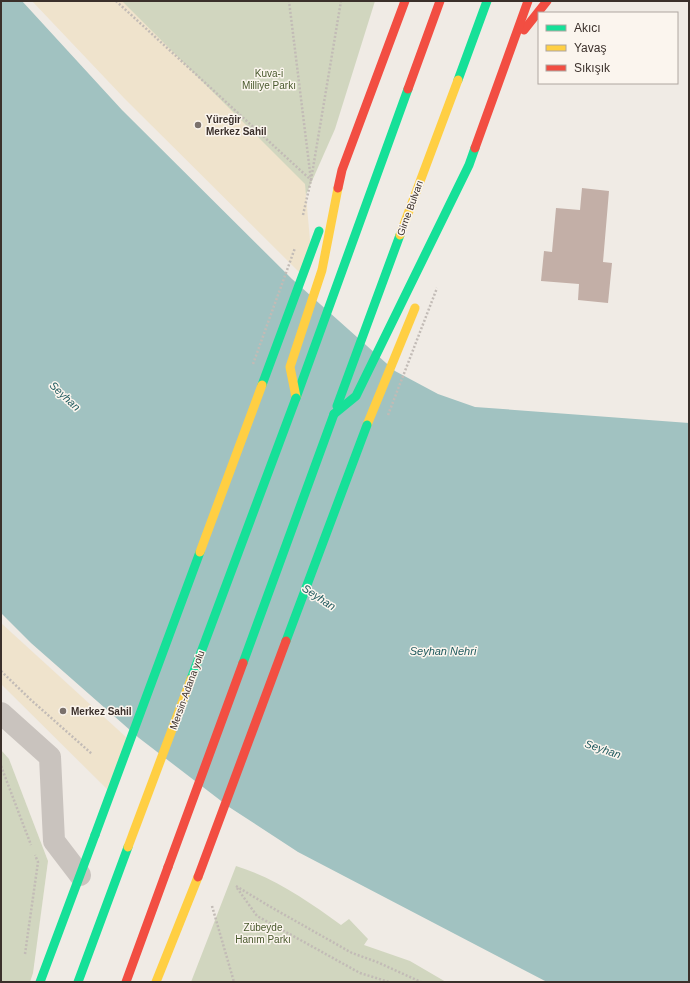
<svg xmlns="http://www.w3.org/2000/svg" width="690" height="983" font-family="Arial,sans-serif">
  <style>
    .green { fill: #d1d6bf }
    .sand { fill: #efe3cc }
    .water { fill: #a1c2c1 }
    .building { fill: #c3afa7 }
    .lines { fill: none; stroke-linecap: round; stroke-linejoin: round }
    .path { stroke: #c2bbb6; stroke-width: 2.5; stroke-dasharray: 2 2; stroke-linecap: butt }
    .street { stroke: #c9c3be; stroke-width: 22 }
    .fast { stroke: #16e098; stroke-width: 9 }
    .slow { stroke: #ffcf43; stroke-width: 9 }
    .jam { stroke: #f24e42; stroke-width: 9 }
    .path-bridge { stroke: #c2bbb6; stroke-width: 2.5; stroke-dasharray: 2 2; stroke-linecap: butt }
    .fast-bridge { stroke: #16e098; stroke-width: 9 }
    .slow-bridge { stroke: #ffcf43; stroke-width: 9 }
    .jam-bridge { stroke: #f24e42; stroke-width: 9 }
    .poi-dot { fill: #7a716c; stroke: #fbf5ee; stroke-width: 1.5 }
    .labels { text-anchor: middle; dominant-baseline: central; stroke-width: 3; stroke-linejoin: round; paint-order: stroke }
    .park-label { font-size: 10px; fill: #4a5a2e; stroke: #fbf5ee }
    .poi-label { font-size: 10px; font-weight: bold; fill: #3b302b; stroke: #fbf5ee; text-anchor: start }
    .street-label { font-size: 10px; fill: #3b302b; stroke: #fbf5ee }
    .water-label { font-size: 11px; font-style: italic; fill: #1f5a5e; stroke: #fbf5ee }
  </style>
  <rect width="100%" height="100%" fill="#f0ebe5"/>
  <!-- green -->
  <g class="green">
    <path d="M87 1H375L335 129 293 224Z"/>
    <path d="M1 750 9 759 48 861 33 973 30 982H1Z"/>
    <path d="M236 866C275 878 308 901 341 925L349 919 368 939 364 945 410 961 446 982H191Z"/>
  </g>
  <!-- sand -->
  <g class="sand">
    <path d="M32 1H122L305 184 312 263 306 279 124 98Z"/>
    <path d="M1 623 127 738 111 793 1 684Z"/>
  </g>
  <!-- water -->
  <path class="water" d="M1 1H22L122 110 292 279 395 371 438 394 475 407 689 423V982H547L298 852 229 807 139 738 31 643 1 613Z"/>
  <!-- building -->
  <path class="building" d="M582 188 609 191 603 262 612 263 608 303 578 300 579 284 541 281 544 251 552 252 556 208 580 210Z"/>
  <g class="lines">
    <!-- path -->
    <g class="path">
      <path d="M116 1 311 180 289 1"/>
      <path d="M303 215 311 180 341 1"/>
      <path d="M1 671 31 700 92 754"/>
      <path d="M1 766 31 845"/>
      <path d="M236 886 269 906 352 953 377 962 421 982"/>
      <path d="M237 888 257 916 360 973 389 982"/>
      <path d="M212 906 234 982"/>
      <path d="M25 954 38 862 35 855"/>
    </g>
    <!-- street -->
    <path class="street" d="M1 713 50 757 54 841 80 875"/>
    <!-- fast -->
    <g class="fast">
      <path d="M458 80 487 1"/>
      <path d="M262 385 319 231"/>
      <path d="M296 398 408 89"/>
      <path d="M337 406 400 235"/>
      <path d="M334 414 356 396 469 165 475 148"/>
      <path d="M40 982 95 835"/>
      <path d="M78 982 128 847"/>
    </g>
    <!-- slow -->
    <g class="slow">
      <path d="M400 235 458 80"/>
      <path d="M296 397 290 367 322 270 338 188"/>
      <path d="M367 425 415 308"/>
      <path d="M156 982 198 877"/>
    </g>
    <!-- jam -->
    <g class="jam">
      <path d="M524 30 547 1"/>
      <path d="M408 89 440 1"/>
      <path d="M475 148 528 1"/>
      <path d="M338 188 342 170 405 1"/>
      <path d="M126 982 168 867"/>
    </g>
    <!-- path-bridge -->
    <g class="path-bridge">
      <path d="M253 364 295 248"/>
      <path d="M388 415 437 288"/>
    </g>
    <!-- fast-bridge -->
    <g class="fast-bridge">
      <path d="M286 641 367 425"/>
      <path d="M243 663 334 414"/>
      <path d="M191 679 296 398"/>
      <path d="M95 835 200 552"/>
    </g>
    <!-- slow-bridge -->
    <g class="slow-bridge">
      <path d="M200 552 262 385"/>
      <path d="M128 847 191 679"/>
    </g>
    <!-- jam-bridge -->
    <g class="jam-bridge">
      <path d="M168 867 243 663"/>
      <path d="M198 877 286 641"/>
    </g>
  </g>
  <!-- markers -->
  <g class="poi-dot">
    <circle cx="198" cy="125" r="4"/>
    <circle cx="63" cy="711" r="4"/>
  </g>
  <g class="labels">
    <!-- park labels -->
    <g class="park-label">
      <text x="269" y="73">Kuva-i<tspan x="269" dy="12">Milliye Parkı</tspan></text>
      <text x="263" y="927">Zübeyde<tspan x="263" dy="12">Hanım Parkı</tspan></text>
    </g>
    <!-- poi labels -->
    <g class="poi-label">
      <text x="206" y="119">Yüreğir<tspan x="206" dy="12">Merkez Sahil</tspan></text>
      <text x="71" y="711">Merkez Sahil</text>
    </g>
    <!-- street labels -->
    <g class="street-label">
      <text transform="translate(410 208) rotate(-70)">Girne Bulvarı</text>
      <text transform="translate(187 690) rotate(-70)">Mersin-Adana yolu</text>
    </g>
    <!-- water labels -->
    <g class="water-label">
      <text transform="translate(65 396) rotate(43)">Seyhan</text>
      <text transform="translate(319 597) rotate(34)">Seyhan</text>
      <text x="443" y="651">Seyhan Nehri</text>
      <text transform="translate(603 749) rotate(19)">Seyhan</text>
    </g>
  </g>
  <!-- border -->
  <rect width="690" height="983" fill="none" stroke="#3b302b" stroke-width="4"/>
  <!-- legend -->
  <rect x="538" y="12" width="140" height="72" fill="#fbf5ee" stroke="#aea6a0"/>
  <rect x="546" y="25" width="20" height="6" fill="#16e098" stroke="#aea6a0"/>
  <text x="574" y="32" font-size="12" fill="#3b302b">Akıcı</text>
  <rect x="546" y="45" width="20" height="6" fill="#ffcf43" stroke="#aea6a0"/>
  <text x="574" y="52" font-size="12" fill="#3b302b">Yavaş</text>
  <rect x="546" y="65" width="20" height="6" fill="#f24e42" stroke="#aea6a0"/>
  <text x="574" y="72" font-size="12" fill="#3b302b">Sıkışık</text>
</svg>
